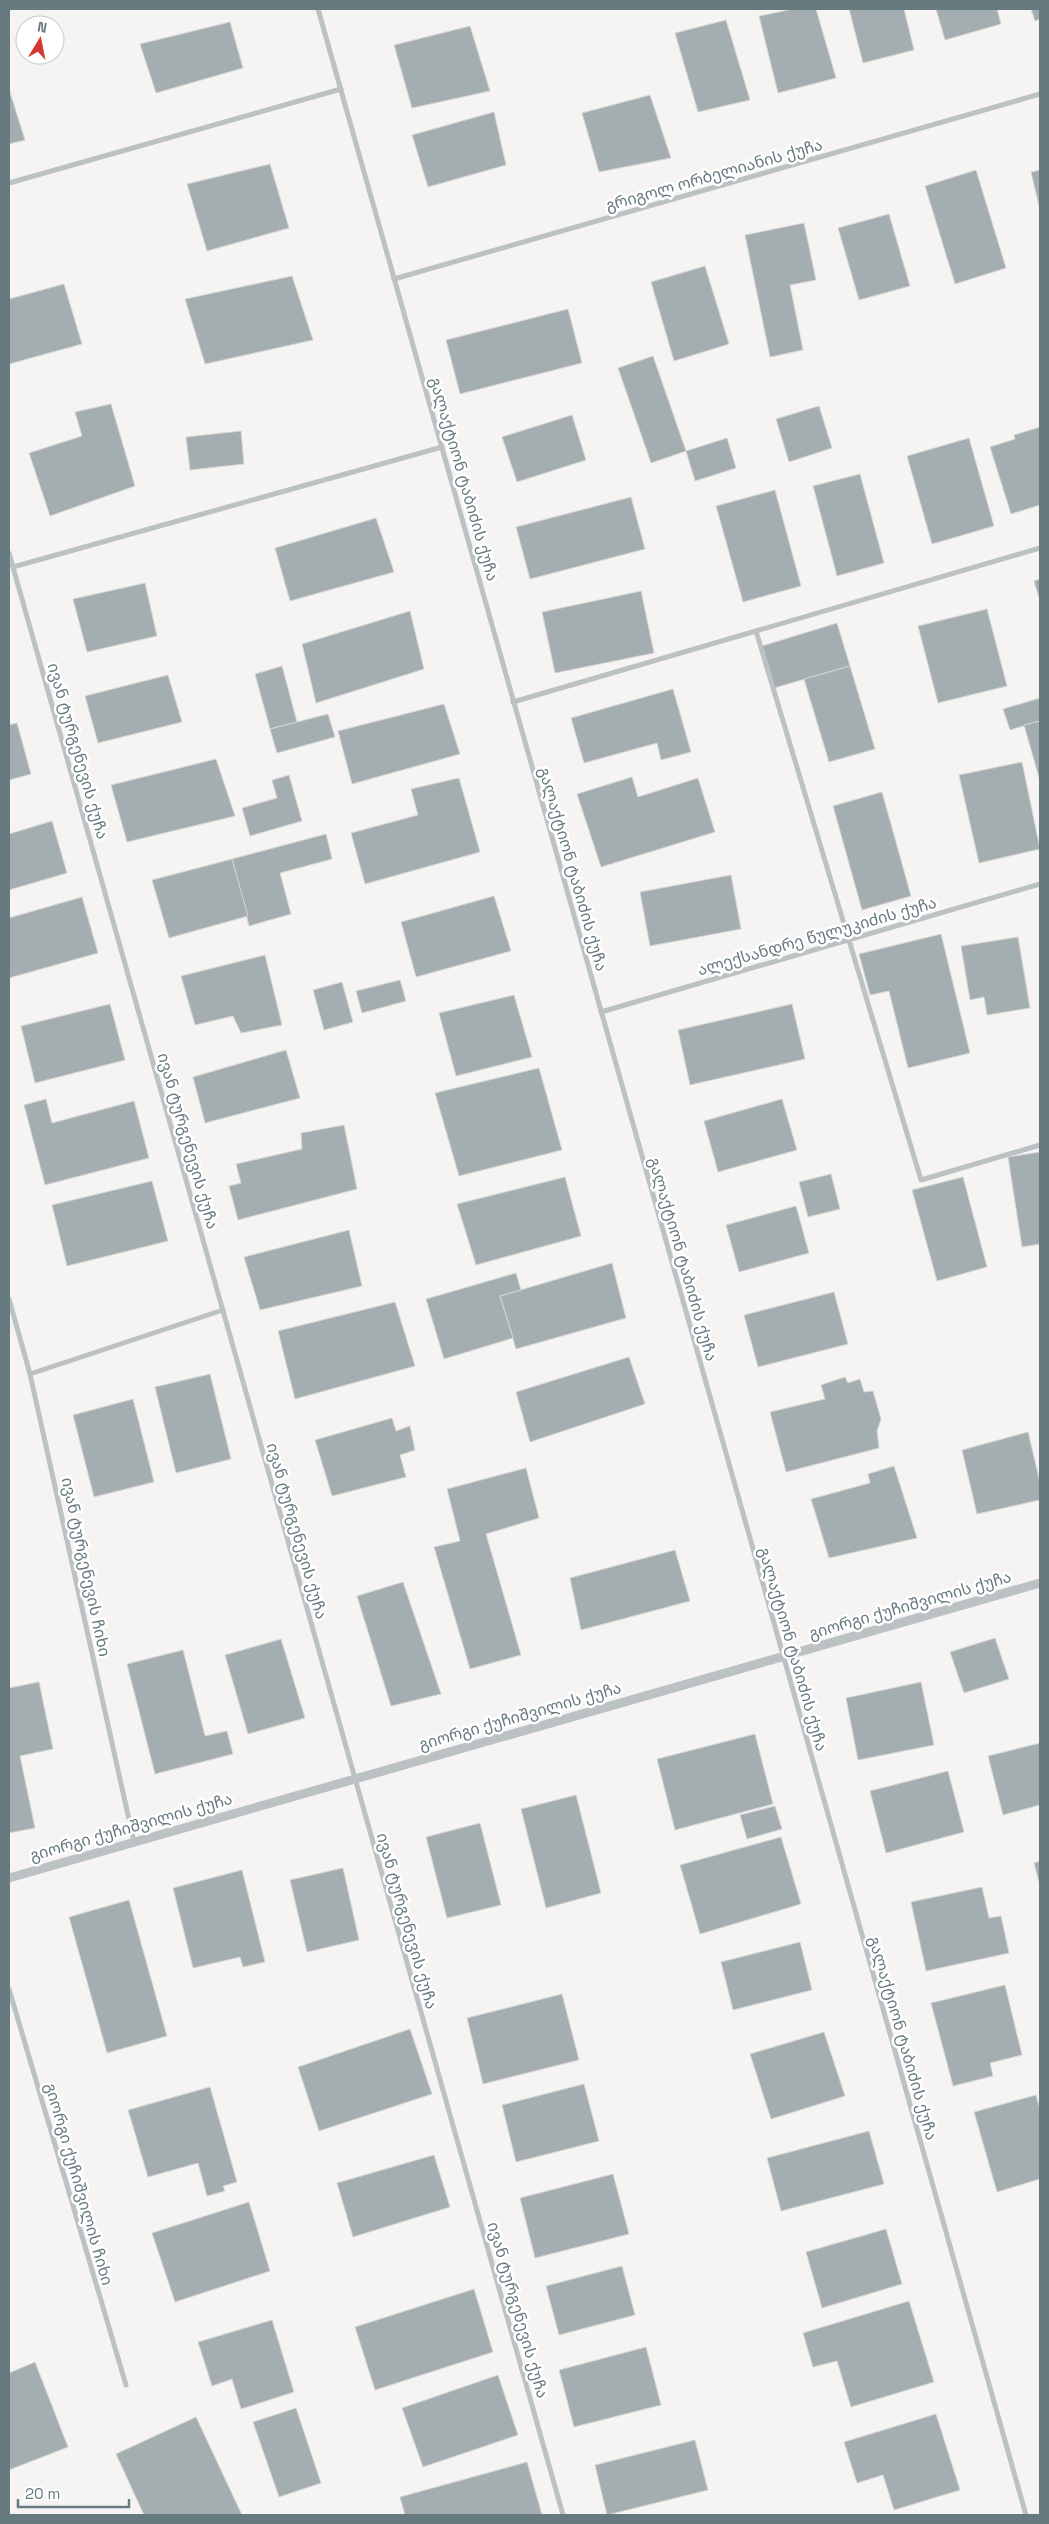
<svg xmlns="http://www.w3.org/2000/svg" width="1049" height="2524" font-family="'Space Grotesk','Noto Sans Georgian',sans-serif">
  <style>
    .building { fill: #a4aeb0; stroke: #d6d6d4 }
    .lines { fill: none; stroke-linecap: round; stroke-linejoin: round }
    .minor { stroke: #bcc1c3; stroke-width: 5 }
    .tertiary { stroke: #bcc1c3; stroke-width: 9 }
    .labels { text-anchor: middle; dominant-baseline: central; stroke-width: 5; stroke-linejoin: round; paint-order: stroke }
    .street-label { font-size: 16px; fill: #667a80; stroke: #fff }
  </style>
  <rect width="100%" height="100%" fill="#f5f4f2"/>
  <!-- building -->
  <g class="building">
    <path d="M793 9H816L836 78 778 93 759 16Z"/>
    <path d="M849 9H904L914 50 863 63Z"/>
    <path d="M936 9H997L1001 24 945 40Z"/>
    <path d="M1031 9H1040V19L1035 21Z"/>
    <path d="M726 20 750 100 698 112 675 33Z"/>
    <path d="M230 22 243 68 156 93 140 44Z"/>
    <path d="M470 26 490 91 412 108 394 45Z"/>
    <path d="M9 89 25 140 9 144Z"/>
    <path d="M650 95 671 158 599 172 582 113Z"/>
    <path d="M494 112 506 165 428 187 412 135Z"/>
    <path d="M270 164 289 228 207 251 187 184Z"/>
    <path d="M976 170 1006 268 955 284 925 186Z"/>
    <path d="M1040 170V210L1031 172Z"/>
    <path d="M889 214 910 286 859 300 838 228Z"/>
    <path d="M804 223 816 280 790 285 803 350 770 357 745 235Z"/>
    <path d="M705 266 729 344 674 361 651 282Z"/>
    <path d="M292 276 313 340 205 364 185 299Z"/>
    <path d="M64 284 82 344 9 364V299Z"/>
    <path d="M568 309 582 363 460 394 446 340Z"/>
    <path d="M653 356 686 451 651 463 618 368Z"/>
    <path d="M111 404 135 486 50 516 29 453 82 436 75 412Z"/>
    <path d="M819 406 832 448 789 462 776 419Z"/>
    <path d="M572 415 586 460 517 482 502 437Z"/>
    <path d="M1040 427V505L1011 514 990 447 1015 439 1014 435Z"/>
    <path d="M241 431 244 464 190 470 186 437Z"/>
    <path d="M727 438 736 468 695 481 686 451Z"/>
    <path d="M969 438 994 526 932 544 907 456Z"/>
    <path d="M860 474 884 563 837 576 813 486Z"/>
    <path d="M775 490 801 586 743 602 716 506Z"/>
    <path d="M631 497 645 549 530 579 516 527Z"/>
    <path d="M376 518 394 572 290 601 275 548Z"/>
    <path d="M1040 579V601L1034 581Z"/>
    <path d="M145 583 157 636 87 652 73 599Z"/>
    <path d="M641 591 654 653 555 673 542 612Z"/>
    <path d="M987 609 1007 686 938 703 918 626Z"/>
    <path d="M410 611 424 669 316 703 302 644Z"/>
    <path d="M837 623 850 666 774 688 762 646Z"/>
    <path d="M282 666 297 722 270 729 255 674Z"/>
    <path d="M850 666 875 749 829 762 804 679Z"/>
    <path d="M168 675 182 722 98 743 85 696Z"/>
    <path d="M673 689 691 752 661 760 657 743 584 763 571 718Z"/>
    <path d="M1040 698V721L1010 730 1003 709Z"/>
    <path d="M444 704 460 754 352 784 338 731Z"/>
    <path d="M328 714 335 737 277 753 270 729Z"/>
    <path d="M1040 721V781L1024 725Z"/>
    <path d="M17 723 31 774 9 780V725Z"/>
    <path d="M216 759 235 816 127 842 111 785Z"/>
    <path d="M1022 762 1040 849 979 863 959 775Z"/>
    <path d="M289 775 302 821 250 836 242 808 277 798 272 780Z"/>
    <path d="M632 777 638 797 698 778 715 832 601 867 577 794Z"/>
    <path d="M459 778 480 852 365 884 351 833 418 815 411 789Z"/>
    <path d="M882 792 911 896 862 910 833 806Z"/>
    <path d="M52 821 67 873 9 890V834Z"/>
    <path d="M326 834 332 859 280 873 291 914 249 926 232 859Z"/>
    <path d="M232 859 248 916 169 938 152 880Z"/>
    <path d="M731 875 741 929 650 946 640 892Z"/>
    <path d="M494 896 511 951 416 977 401 922Z"/>
    <path d="M82 897 98 953 9 978V918Z"/>
    <path d="M941 934 970 1053 908 1068 889 991 870 995 859 954Z"/>
    <path d="M1018 937 1030 1008 987 1015 984 997 970 1000 961 946Z"/>
    <path d="M265 955 282 1025 241 1033 233 1016 195 1025 181 976Z"/>
    <path d="M400 980 406 1001 362 1013 356 991Z"/>
    <path d="M342 982 353 1022 324 1030 313 990Z"/>
    <path d="M514 995 532 1057 456 1076 439 1013Z"/>
    <path d="M110 1004 125 1060 35 1083 21 1026Z"/>
    <path d="M792 1004 805 1059 690 1085 678 1030Z"/>
    <path d="M286 1050 300 1098 205 1123 193 1077Z"/>
    <path d="M539 1068 562 1150 459 1176 435 1093Z"/>
    <path d="M46 1099 52 1123 134 1101 149 1158 45 1185 24 1105Z"/>
    <path d="M782 1099 797 1150 718 1172 704 1121Z"/>
    <path d="M344 1125 357 1189 238 1220 229 1186 241 1183 236 1164 302 1149 301 1133Z"/>
    <path d="M1040 1152V1244L1022 1247 1008 1157Z"/>
    <path d="M831 1174 840 1209 808 1217 799 1182Z"/>
    <path d="M565 1177 581 1236 476 1265 457 1204Z"/>
    <path d="M963 1177 987 1267 937 1281 912 1190Z"/>
    <path d="M152 1181 168 1241 67 1266 52 1205Z"/>
    <path d="M796 1206 809 1253 739 1272 726 1225Z"/>
    <path d="M349 1230 362 1286 260 1310 244 1257Z"/>
    <path d="M612 1263 626 1318 516 1349 500 1296Z"/>
    <path d="M516 1273 521 1290 500 1296 513 1338 444 1359 426 1299Z"/>
    <path d="M834 1292 848 1344 758 1367 744 1315Z"/>
    <path d="M395 1302 415 1366 295 1399 278 1331Z"/>
    <path d="M629 1357 645 1404 530 1442 516 1392Z"/>
    <path d="M210 1374 231 1459 176 1473 155 1387Z"/>
    <path d="M845 1377 848 1383 860 1379 864 1392 873 1391 881 1419 877 1431 879 1448 786 1472 770 1412 825 1399 821 1385Z"/>
    <path d="M133 1399 154 1482 94 1497 73 1415Z"/>
    <path d="M392 1418 396 1431 410 1426 415 1450 400 1455 406 1477 332 1496 315 1440Z"/>
    <path d="M1028 1432 1040 1482V1500L977 1514 962 1450Z"/>
    <path d="M894 1466 917 1538 829 1558 811 1499 870 1483 868 1474Z"/>
    <path d="M526 1468 539 1518 486 1534 521 1655 470 1669 434 1547 460 1541 447 1489Z"/>
    <path d="M675 1550 690 1601 581 1630 570 1578Z"/>
    <path d="M403 1582 441 1694 391 1706 357 1596Z"/>
    <path d="M995 1638 1009 1679 964 1693 950 1652Z"/>
    <path d="M281 1639 305 1718 248 1734 225 1655Z"/>
    <path d="M183 1650 205 1736 227 1731 233 1754 155 1774 127 1664Z"/>
    <path d="M39 1682 53 1749 20 1756 35 1828 9 1833V1688Z"/>
    <path d="M921 1682 934 1745 858 1760 846 1698Z"/>
    <path d="M755 1734 773 1804 675 1830 657 1759Z"/>
    <path d="M1040 1743V1805L1003 1815 988 1756Z"/>
    <path d="M948 1771 964 1832 886 1853 870 1791Z"/>
    <path d="M576 1795 601 1893 546 1908 521 1809Z"/>
    <path d="M775 1806 782 1829 747 1839 740 1815Z"/>
    <path d="M480 1823 501 1905 447 1918 426 1837Z"/>
    <path d="M781 1837 801 1904 700 1934 680 1865Z"/>
    <path d="M1040 1861V1886L1034 1863Z"/>
    <path d="M343 1868 359 1940 307 1952 290 1880Z"/>
    <path d="M242 1870 265 1962 243 1967 240 1957 193 1968 173 1888Z"/>
    <path d="M982 1887 989 1918 1001 1916 1009 1953 926 1971 911 1902Z"/>
    <path d="M129 1900 167 2036 107 2053 69 1917Z"/>
    <path d="M800 1942 812 1990 733 2010 721 1962Z"/>
    <path d="M1005 1985 1022 2055 990 2063 993 2076 953 2086 931 2003Z"/>
    <path d="M562 1994 579 2060 483 2084 467 2018Z"/>
    <path d="M410 2029 432 2094 319 2131 298 2067Z"/>
    <path d="M824 2032 845 2096 771 2119 750 2054Z"/>
    <path d="M584 2084 599 2141 516 2162 502 2105Z"/>
    <path d="M210 2087 237 2182 223 2186 225 2191 207 2196 198 2163 148 2177 128 2110Z"/>
    <path d="M1036 2095 1040 2110V2179L997 2192 974 2112Z"/>
    <path d="M869 2131 884 2184 781 2211 767 2158Z"/>
    <path d="M434 2155 450 2207 353 2237 337 2183Z"/>
    <path d="M613 2174 629 2234 535 2258 520 2198Z"/>
    <path d="M249 2202 270 2271 175 2302 152 2233Z"/>
    <path d="M886 2229 902 2284 822 2308 806 2252Z"/>
    <path d="M622 2266 635 2315 559 2335 546 2286Z"/>
    <path d="M474 2289 493 2352 375 2390 355 2327Z"/>
    <path d="M909 2301 934 2382 851 2407 837 2361 813 2367 803 2333Z"/>
    <path d="M272 2320 294 2392 241 2409 232 2379 212 2386 198 2342Z"/>
    <path d="M646 2347 661 2405 574 2427 559 2370Z"/>
    <path d="M35 2362 68 2447 9 2470V2373Z"/>
    <path d="M498 2375 518 2435 423 2467 402 2408Z"/>
    <path d="M296 2408 321 2483 279 2497 253 2422Z"/>
    <path d="M936 2414 960 2490 894 2510 883 2475 857 2483 844 2442Z"/>
    <path d="M196 2417 242 2515H144L116 2454Z"/>
    <path d="M695 2440 708 2490 607 2515 595 2465Z"/>
    <path d="M527 2462 542 2515H405L400 2497Z"/>
  </g>
  <g class="lines">
    <!-- minor -->
    <g class="minor">
      <path d="M318 9 1026 2515"/>
      <path d="M9 183 341 89"/>
      <path d="M394 279 1040 94"/>
      <path d="M9 553 563 2515"/>
      <path d="M13 567 442 447"/>
      <path d="M756 631 921 1180 1040 1145"/>
      <path d="M513 702 1040 548"/>
      <path d="M601 1012 1040 884"/>
      <path d="M9 1299 30 1374 134 1842"/>
      <path d="M30 1374 223 1310"/>
      <path d="M9 1989 126 2385"/>
    </g>
    <!-- tertiary -->
    <path class="tertiary" d="M9 1878 1040 1583"/>
  </g>
  <g class="labels">
    <!-- street labels -->
    <g class="street-label">
      <text transform="translate(714 175) rotate(-16)">გრიგოლ ორბელიანის ქუჩა</text>
      <text transform="translate(464 479) rotate(74)">გალაქტიონ ტაბიძის ქუჩა</text>
      <text transform="translate(78 751) rotate(74)">ივან ტურგენევის ქუჩა</text>
      <text transform="translate(573 869) rotate(74)">გალაქტიონ ტაბიძის ქუჩა</text>
      <text transform="translate(817 936) rotate(-16)">ალექსანდრე წულუკიძის ქუჩა</text>
      <text transform="translate(188 1141) rotate(74)">ივან ტურგენევის ქუჩა</text>
      <text transform="translate(683 1259) rotate(74)">გალაქტიონ ტაბიძის ქუჩა</text>
      <text transform="translate(297 1531) rotate(74)">ივან ტურგენევის ქუჩა</text>
      <text transform="translate(86 1567) rotate(78)">ივან ტურგენევის ჩიხი</text>
      <text transform="translate(910 1605) rotate(-16)">გიორგი ქუჩიშვილის ქუჩა</text>
      <text transform="translate(793 1649) rotate(74)">გალაქტიონ ტაბიძის ქუჩა</text>
      <text transform="translate(520 1716) rotate(-16)">გიორგი ქუჩიშვილის ქუჩა</text>
      <text transform="translate(131 1827) rotate(-16)">გიორგი ქუჩიშვილის ქუჩა</text>
      <text transform="translate(407 1921) rotate(74)">ივან ტურგენევის ქუჩა</text>
      <text transform="translate(903 2038) rotate(74)">გალაქტიონ ტაბიძის ქუჩა</text>
      <text transform="translate(79 2184) rotate(74)">გიორგი ქუჩიშვილის ჩიხი</text>
      <text transform="translate(518 2310) rotate(74)">ივან ტურგენევის ქუჩა</text>
    </g>
  </g>
  <!-- border -->
  <rect width="1049" height="2524" fill="none" stroke="#667a80" stroke-width="20"/>
  <!-- north arrow -->
  <g transform="translate(40 40) rotate(10)"><circle r="24" fill="#ffffff" stroke="#c2cacc"/>
  <path d="M0-4L9 19L0 12L-9 19Z" fill="#d53631"/>
  <text y="-8" font-size="14" font-weight="bold" text-anchor="middle" fill="#667a80">N</text>
  </g>
  <!-- scale -->
  <path d="M18 2499v8h111v-8" fill="none" stroke="#667a80" stroke-width="2.5"/>
  <text x="25" y="2499" font-size="15" fill="#667a80" stroke="#ffffff" stroke-width="4" paint-order="stroke">20 m</text>
</svg>
